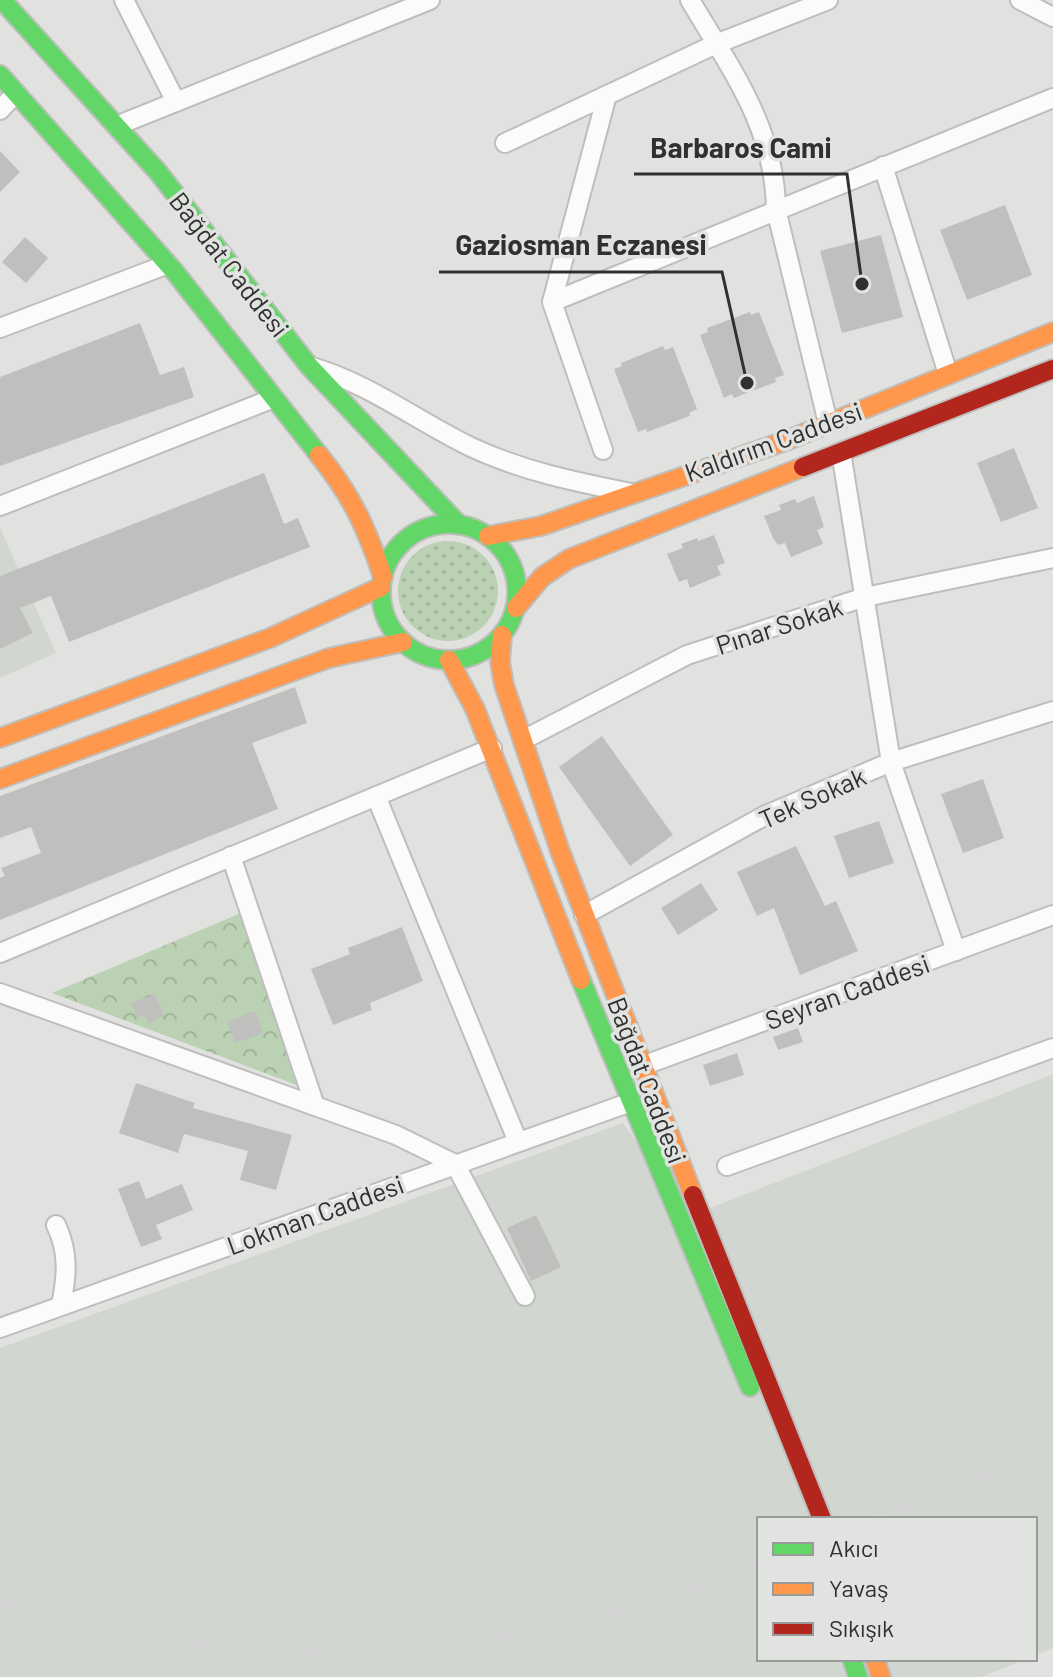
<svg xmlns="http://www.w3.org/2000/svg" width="1053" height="1677" font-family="Barlow,sans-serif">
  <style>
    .built { fill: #d1d6d0 }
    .grass { fill: url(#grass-dots) }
    .park { fill: url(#park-crowns) }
    .building { fill: #bfc0be }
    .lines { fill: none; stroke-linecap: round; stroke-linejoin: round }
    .street-casing { stroke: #bebfbd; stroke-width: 22 }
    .fast-casing { stroke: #bebfbd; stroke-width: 22 }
    .slow-casing { stroke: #bebfbd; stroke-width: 22 }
    .jam-casing { stroke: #bebfbd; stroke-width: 22 }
    .street { stroke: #fafbfa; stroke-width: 18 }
    .fast { stroke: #63d668; stroke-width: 18 }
    .slow { stroke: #ff974d; stroke-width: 18 }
    .jam { stroke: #b3261e; stroke-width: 18 }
    .rail { stroke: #d4d5d4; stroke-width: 6; stroke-dasharray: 14 14; stroke-linecap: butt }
    .labels { text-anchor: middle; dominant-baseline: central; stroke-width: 7; stroke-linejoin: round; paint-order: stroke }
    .street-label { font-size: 26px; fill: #2f302f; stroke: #e0e3df }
    .leader { fill: none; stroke: #2f302f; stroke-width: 3 }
    .callout-dot { fill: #2f302f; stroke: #e0e3df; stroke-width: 3 }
    .callout-label { font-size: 28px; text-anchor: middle; font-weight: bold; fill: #2f302f; stroke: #e0e3df; stroke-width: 7; stroke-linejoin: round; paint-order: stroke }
  </style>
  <defs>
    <pattern id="grass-dots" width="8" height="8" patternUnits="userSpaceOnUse" patternTransform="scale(2)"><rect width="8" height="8" fill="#bbd1b3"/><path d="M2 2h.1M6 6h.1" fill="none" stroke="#a1b49a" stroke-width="1.8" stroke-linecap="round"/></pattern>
    <pattern id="park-crowns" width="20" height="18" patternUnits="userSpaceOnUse" patternTransform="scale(2)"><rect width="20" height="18" fill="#bbd1b3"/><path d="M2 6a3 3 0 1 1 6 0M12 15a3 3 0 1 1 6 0" fill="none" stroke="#a1b49a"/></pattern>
  </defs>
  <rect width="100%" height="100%" fill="#e1e2e0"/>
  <!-- built -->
  <g class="built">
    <path d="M0 528 56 653 0 678Z"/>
    <path d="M1053 1074V1648L1035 1655V1519H759V1659H1026L981 1677H0V1348L623 1123 690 1216Z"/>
  </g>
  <!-- grass -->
  <circle class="grass" cx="448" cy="591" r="50"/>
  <!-- park -->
  <path class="park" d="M241 913 310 1090 52 993Z"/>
  <!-- building -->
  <g class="building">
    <path d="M0 151 20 172 0 192Z"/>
    <path d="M1005 205 1032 275 967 300 940 230Z"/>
    <path d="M881 235 903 317 842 333 820 251Z"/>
    <path d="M25 237 48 258 26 283 2 262Z"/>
    <path d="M750 312 751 315 759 312 784 375 775 378 776 382 734 398 732 394 724 398 700 335 708 332 707 328Z"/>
    <path d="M140 323 160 375 184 367 194 397 0 466V377Z"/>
    <path d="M663 346 665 350 673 347 697 409 689 413 690 416 647 432 646 429 638 432 614 369 622 366 621 363Z"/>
    <path d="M1014 448 1038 508 1001 522 977 463Z"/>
    <path d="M264 473 284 524 298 518 310 547 69 642 51 596 20 608 33 633 0 649V576Z"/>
    <path d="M814 496 824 527 817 530 823 544 791 557 785 543 778 545 773 538 764 516 781 510 779 505 795 499 797 503Z"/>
    <path d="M714 535 725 563 717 566 721 575 690 588 687 579 679 582 667 554 683 548 681 544 697 538 698 541Z"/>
    <path d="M295 687 307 723 252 743 278 809 0 920V878L5 876 1 868 41 853 31 827 0 838V796Z"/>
    <path d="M602 736 673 835 630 866 559 767Z"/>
    <path d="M983 779 1004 838 963 853 941 794Z"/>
    <path d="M879 821 894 863 849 878 834 836Z"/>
    <path d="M796 846 825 906 836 901 858 951 800 975 774 908 757 916 737 872Z"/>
    <path d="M701 883 718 910 678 935 661 908Z"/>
    <path d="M402 927 423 981 370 1003 372 1010 333 1025 311 969 350 954 348 948Z"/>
    <path d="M155 994 164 1016 148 1023 145 1015 137 1018 131 1003Z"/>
    <path d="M255 1011 263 1033 235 1043 227 1022Z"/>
    <path d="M798 1028 803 1042 778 1050 773 1037Z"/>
    <path d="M737 1053 744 1075 710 1086 703 1065Z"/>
    <path d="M136 1083 195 1103 193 1108 292 1135 276 1190 240 1180 248 1151 184 1134 178 1153 119 1133Z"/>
    <path d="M139 1181 146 1199 182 1184 193 1210 156 1225 162 1239 141 1247 118 1189Z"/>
    <path d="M536 1215 561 1267 531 1281 507 1228Z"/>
  </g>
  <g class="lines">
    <!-- street casing -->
    <g class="street-casing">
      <g id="street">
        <path d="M124 0 176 102"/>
        <path d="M690 0C730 68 775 127 776 209L828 423"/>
        <path d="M1020 0 1053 17"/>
        <path d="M0 110 16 93"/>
        <path d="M116 126 430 0"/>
        <path d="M505 143 716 44 828 0"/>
        <path d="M883 166 948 374"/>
        <path d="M552 302 607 95"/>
        <path d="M0 328 168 264"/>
        <path d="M312 367C370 384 417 421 471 447 522 471 576 482 631 493"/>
        <path d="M603 450 552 302 1053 98"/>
        <path d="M841 452 891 762 956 951"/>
        <path d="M0 506 274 398"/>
        <path d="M523 740 687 655 865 597 1053 558"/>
        <path d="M376 796 518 1142"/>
        <path d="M231 856 315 1106"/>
        <path d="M584 915 766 815 891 762 1053 711"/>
        <path d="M0 953 492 748"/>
        <path d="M0 993 396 1135 455 1164 525 1296"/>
        <path d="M642 1066 1053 915"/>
        <path d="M727 1166 1053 1048"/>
        <path d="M56 1225C69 1252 67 1276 61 1305"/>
        <path d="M0 1328 631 1102"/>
      </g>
    </g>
    <!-- fast casing -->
    <g class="fast-casing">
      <g id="fast">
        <path d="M2 0 158 172 309 366 459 525"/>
        <path d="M0 75 174 271 319 455"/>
        <circle cx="449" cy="592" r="68"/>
        <path d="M581 980 750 1387"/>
        <path d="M852 1659 858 1677"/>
      </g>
    </g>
    <!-- slow casing -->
    <g class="slow-casing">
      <g id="slow">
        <path d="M319 455C352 496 366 527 383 577"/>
        <path d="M488 536 541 526 788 440 1053 332"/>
        <path d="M516 608 542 577 569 559 803 467"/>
        <path d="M502 635 500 662 504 685 560 851 693 1195"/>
        <path d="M449 660 475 709 581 980"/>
        <path d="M0 738 270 638 381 587"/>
        <path d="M0 779 329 658 403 642"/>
        <path d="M875 1659 881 1677"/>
      </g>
    </g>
    <!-- jam casing -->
    <g class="jam-casing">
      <g id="jam">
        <path d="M803 467 1053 369"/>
        <path d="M693 1195 822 1519"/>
      </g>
    </g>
    <!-- street -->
    <use href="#street" class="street"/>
    <!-- fast -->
    <use href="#fast" class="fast"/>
    <!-- slow -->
    <use href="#slow" class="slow"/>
    <!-- jam -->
    <use href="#jam" class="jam"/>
    <!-- rail -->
    <g class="rail">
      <path d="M873 1519 1053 1449"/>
      <path d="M0 1603C29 1612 59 1618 88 1624 268 1663 457 1660 634 1607 676 1594 717 1577 759 1562"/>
    </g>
  </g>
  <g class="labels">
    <!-- street labels -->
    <g class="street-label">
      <text transform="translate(230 264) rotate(52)">Bağdat Caddesi</text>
      <text transform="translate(773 441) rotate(-20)">Kaldırım Caddesi</text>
      <text transform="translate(779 625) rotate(-18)">Pınar Sokak</text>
      <text transform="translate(812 797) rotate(-24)">Tek Sokak</text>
      <text transform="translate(847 991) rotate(-20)">Seyran Caddesi</text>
      <text transform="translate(648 1080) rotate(69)">Bağdat Caddesi</text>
      <text transform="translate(315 1214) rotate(-20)">Lokman Caddesi</text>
    </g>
  </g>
  <!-- callouts -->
  <path class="leader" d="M862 284L847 174H634M747 383L722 272H439"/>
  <g class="callout-dot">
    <circle cx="862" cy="284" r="8"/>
    <circle cx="747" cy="383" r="8"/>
  </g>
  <g class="callout-label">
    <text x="741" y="158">Barbaros Cami</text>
    <text x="581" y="255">Gaziosman Eczanesi</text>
  </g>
  <!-- legend -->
  <rect x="757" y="1517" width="280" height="144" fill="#e0e3df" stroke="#999b99" stroke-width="2"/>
  <rect x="773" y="1543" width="40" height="12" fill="#63d668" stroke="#999b99" stroke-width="2"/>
  <text x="829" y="1557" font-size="24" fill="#2f302f">Akıcı</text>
  <rect x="773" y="1583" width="40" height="12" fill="#ff974d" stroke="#999b99" stroke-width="2"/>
  <text x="829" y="1597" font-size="24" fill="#2f302f">Yavaş</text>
  <rect x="773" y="1623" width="40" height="12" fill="#b3261e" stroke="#999b99" stroke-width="2"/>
  <text x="829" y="1637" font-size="24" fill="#2f302f">Sıkışık</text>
</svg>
